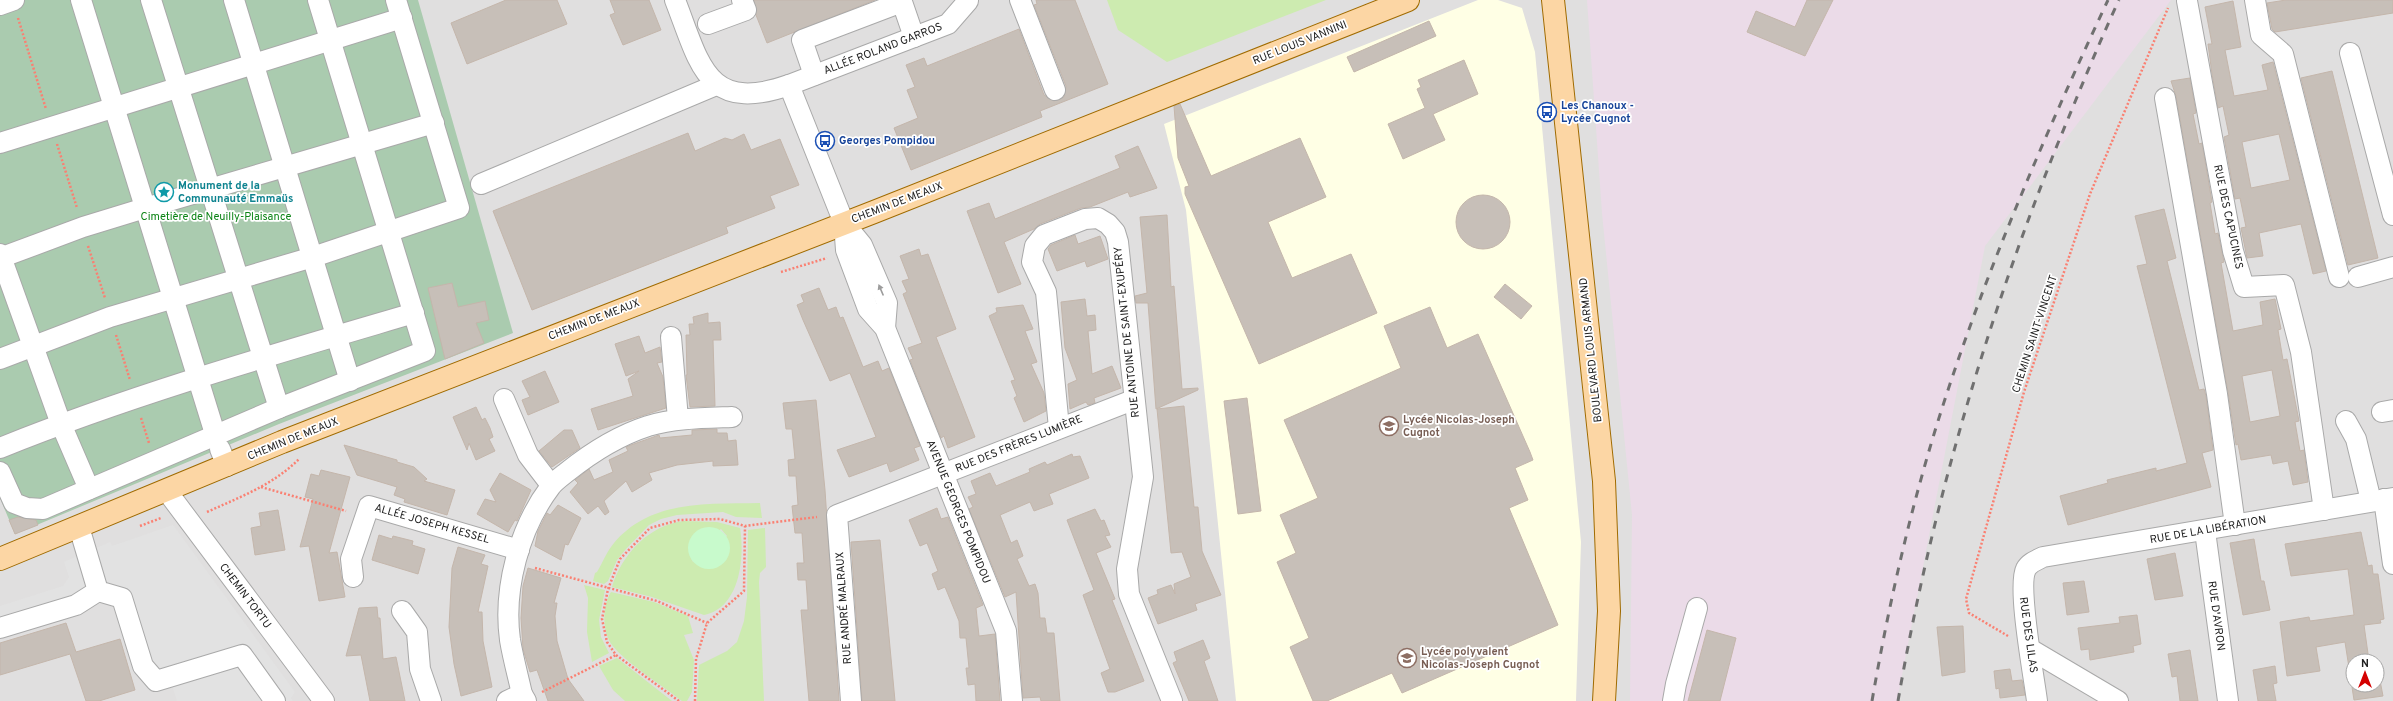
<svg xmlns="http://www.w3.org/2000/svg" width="2393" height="701" font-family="Overpass,sans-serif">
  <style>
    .residential { fill: #e0dfdf; fill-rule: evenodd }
    .industrial { fill: #ebdbe8 }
    .education { fill: #ffffe5 }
    .grass { fill: #cdebb0; fill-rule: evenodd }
    .cemetery { fill: #aacbaf }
    .park { fill: #c8facc }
    .parking { fill: #e2e2e2 }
    .building { fill: #c7bfb8; stroke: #c4b6ab; fill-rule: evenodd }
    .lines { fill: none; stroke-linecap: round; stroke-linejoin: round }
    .minor-casing { stroke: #a9a9a9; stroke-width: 22 }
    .major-casing { stroke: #a06b00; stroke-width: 24 }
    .path { stroke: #fa8072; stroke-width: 2.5; stroke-dasharray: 2 2; stroke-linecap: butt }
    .minor { stroke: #fff; stroke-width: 20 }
    .major { stroke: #fcd6a4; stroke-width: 22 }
    .rail { stroke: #707070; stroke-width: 3; stroke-dasharray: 8 8; stroke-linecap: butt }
    .oneway { fill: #9c9c9c }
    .labels { text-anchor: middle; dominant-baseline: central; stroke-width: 3.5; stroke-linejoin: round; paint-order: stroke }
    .street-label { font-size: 11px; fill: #222; stroke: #fff }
    .transit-label { font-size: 11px; font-weight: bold; fill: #164399; stroke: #fff; text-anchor: start }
    .culture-label { font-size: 11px; font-weight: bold; fill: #0d838f; stroke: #fff; text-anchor: start }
    .park-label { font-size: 11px; fill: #0c8416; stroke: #fff }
    .education-label { font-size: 11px; font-weight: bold; fill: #785e54; stroke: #fff; text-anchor: start }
  </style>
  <rect width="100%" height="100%" fill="#f2efe9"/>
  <!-- residential -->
  <path class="residential" d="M0 0H2393V701H0ZM2353 661H2377V685H2353Z"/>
  <!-- industrial -->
  <path class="industrial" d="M1587 0H2171L1985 246 1897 701H1630L1632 515 1602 213Z"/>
  <!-- education -->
  <path class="education" d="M1478 0H1498L1522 8 1535 52 1581 542 1576 701H1236L1186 210 1164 124Z"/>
  <!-- grass -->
  <g class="grass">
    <path d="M1107 0H1326L1167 62 1118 30Z"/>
    <path d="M760 503 762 518 736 517 723 512 677 515 661 519 649 525 626 549 617 560 608 581 604 584 593 581 595 573 597 572C603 562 607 551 614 543 651 499 709 504 760 503Z"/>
    <path d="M684 521 717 522 740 528C745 558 740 608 704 615L652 597 612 587C622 554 649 525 684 521ZM721 529 727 536 693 562 689 553Z"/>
    <path d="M765 528 766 567 760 573 759 582 764 701H697L699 665 727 651 737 642 744 621 747 597 748 530Z"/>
    <path d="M584 585 605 590 599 620 601 637 609 653 592 662 587 632 588 598Z"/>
    <path d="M611 592 654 602 688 616 693 633 684 635 694 660 692 692 687 701H682C662 685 627 664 612 645 602 631 602 606 611 592Z"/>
    <path d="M617 658 672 701H625L613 690 599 666Z"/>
  </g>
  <!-- cemetery -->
  <path class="cemetery" d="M0 0H418L513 333 279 424 15 534 0 498Z"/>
  <!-- park -->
  <circle class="park" cx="709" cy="548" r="21"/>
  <!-- parking -->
  <path class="parking" d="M173 525 295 692 291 698 293 701H177L172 685H166L118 606 106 602 0 633V606L63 586 69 577 64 562 110 542 112 546Z"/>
  <!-- building -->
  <g class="building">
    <path d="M506 0H557L567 24 467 64 451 23Z"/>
    <path d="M610 0H649L661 30 623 45 610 15 615 13Z"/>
    <path d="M754 0H875L767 43 756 15Z"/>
    <path d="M1036 0H1075L1108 84 1040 111 1042 117 911 170 894 128 918 118 907 90 915 87 906 65 924 58 927 66 1019 29 1044 95 1054 101 1064 97 1066 86 1034 5 1037 4Z"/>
    <path d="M1807 0H1833L1805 56 1747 32 1756 11 1795 27Z"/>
    <path d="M2286 0H2393V13L2275 32 2272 29 2267 3Z"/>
    <path d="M2233 1 2241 47 2225 50 2234 96 2268 90 2262 65 2273 62 2326 271 2313 274 2301 224 2259 233 2263 256 2247 258 2241 228 2246 227 2240 198 2235 199 2224 137 2229 135 2223 106 2218 108 2212 74 2208 44H2212L2205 7ZM2279 134 2290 180 2251 188 2242 142Z"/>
    <path d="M1429 21 1436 36 1354 72 1347 57Z"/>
    <path d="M1464 60 1478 94 1433 114 1445 140 1403 159 1388 124 1425 108 1417 89 1421 87 1418 80Z"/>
    <path d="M2332 71 2378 258 2348 265 2301 78Z"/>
    <path d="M2190 78 2196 113 2193 114 2199 144 2202 143 2212 202 2210 203 2215 234 2218 233 2224 262 2221 263 2233 331 2263 325 2260 302 2275 299 2281 329 2278 330 2283 360 2287 359 2299 421 2295 422 2300 451 2304 450 2308 482 2293 485 2288 461 2273 464 2271 455 2241 460 2238 444 2236 445 2228 392 2176 96 2171 81ZM2272 370 2280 416 2250 422 2242 376Z"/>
    <path d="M1180 104 1211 176 1300 138 1326 197 1268 222 1292 278 1351 254 1377 313 1259 364 1185 194V187L1189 186 1178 158 1174 106Z"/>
    <path d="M688 133 695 151 725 138 732 140 744 134 751 150 780 139 799 185 770 196 775 208 726 227 728 233 532 310 493 211Z"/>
    <path d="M1138 146 1157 188 1130 197 1128 192 1090 207 1081 208 1040 224 1034 229 1004 242 1021 284 998 293 967 211 989 203 995 219 1120 168 1115 156Z"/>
    <circle cx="1483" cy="222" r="27"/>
    <path d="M2164 209 2176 258 2167 261 2199 390 2204 389 2206 396 2213 450 2202 453 2211 487 2068 525 2060 496 2108 483 2107 480 2156 468V471L2187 463 2137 266 2147 264 2135 216Z"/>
    <path d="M1167 215 1171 287 1174 286 1182 389 1198 388V390L1156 409 1148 303H1136L1135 296 1147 293 1140 217Z"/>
    <path d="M1075 235 1078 244 1100 236 1108 259 1087 267 1085 261 1057 271 1048 249 1051 245Z"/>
    <path d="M919 249 921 256 928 254 956 329 936 337 975 437 948 448 944 436 941 438 910 360 913 359 908 348 922 343 903 294 907 292 902 281 909 279 900 256Z"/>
    <path d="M452 283 458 307 485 301 489 320 476 323 484 343 445 359 428 288Z"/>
    <path d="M1505 284 1532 306 1521 319 1494 297Z"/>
    <path d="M819 288 828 310 836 307 840 318 843 317 863 367 878 361 882 371 889 368 920 446 914 448 919 460 890 472 887 463 849 477 837 450 876 437 850 373 830 381 803 320 797 305 804 302 801 295Z"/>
    <path d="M1085 299 1087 316 1095 315 1096 330 1088 331 1092 374 1112 366 1121 388 1094 398 1095 403 1088 405 1086 402 1070 409 1068 384 1077 380 1065 348 1061 302Z"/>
    <path d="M1023 305 1033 329 1025 331 1037 362 1031 364 1044 393 1046 411 1024 422 1014 398 1017 396 1011 381 1015 380 989 316 997 312 996 308Z"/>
    <path d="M1430 307 1447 348 1478 334 1530 452 1533 460 1515 468 1528 500 1509 508 1558 625 1402 693 1392 673 1327 701H1313L1290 647 1309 638 1277 562 1296 553 1280 515 1318 498 1284 420 1401 368 1384 326Z"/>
    <path d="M708 313V323L720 322 721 340H713L715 406 690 407 686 375H687L686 335H690L689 324H694L693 317Z"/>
    <path d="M639 336 645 353 660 347 662 362 657 363 663 377 666 408 598 430 591 409 633 396 628 379 639 371 626 376 615 344Z"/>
    <path d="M545 371 559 402 528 415 522 400 530 397 522 381Z"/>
    <path d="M1247 398 1261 511 1238 514 1224 401Z"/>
    <path d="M816 400 825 490 839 701H809L801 610H808L807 594 806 580H798L797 563H804L802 533H795L792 506 798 505 796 476H789L788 460 795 459 792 429H786L783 403Z"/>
    <path d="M1184 406 1194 507H1198L1202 551 1221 595 1195 604 1197 610 1158 624 1148 598 1158 594 1157 590 1171 585 1175 594 1174 584 1191 577 1182 552 1171 553 1157 409Z"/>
    <path d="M476 407 482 420 485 418 490 428 493 437 489 439 495 451 476 460 469 443 467 450 453 417Z"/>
    <path d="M717 429V433H727L728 441 736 440 738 465 713 466V461L677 465 649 473 652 480 632 492 626 481 604 501 609 512 605 515 598 506 588 514 570 492 578 483 575 480 589 469 594 480 613 472 609 460 628 451 626 447 631 445 659 435 660 438 692 435V430Z"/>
    <path d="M564 430H572L580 448 552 467 539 451Z"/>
    <path d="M344 445 397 460V462L414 467 427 479 424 481 455 490 447 515 404 502 405 499 394 495 397 487 357 475Z"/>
    <path d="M1072 454 1073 457 1080 456 1089 478 1049 494 1053 504 1034 511 1030 502 1000 515 1011 543 1017 540 1023 556 1017 559 1029 586 1035 584 1038 593 1040 618H1045L1047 633H1054L1060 701H1041L1040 697 1023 698 1016 592 1005 597 969 509 973 507 968 497 976 494 971 481 990 473 996 486 1030 472 1029 469 1045 462 1047 465Z"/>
    <path d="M321 470 350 477 329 553 337 552 345 597 319 601 309 546 300 547 313 499 305 497 311 474 319 476Z"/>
    <path d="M500 473 531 490 517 521 515 520 508 532 477 514 485 499 496 502 490 490Z"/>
    <path d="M558 505 581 518 568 545 565 544 561 560 535 546 538 531 547 513 550 515Z"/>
    <path d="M937 508 941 519 948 517 983 605 976 608 979 636 995 634 1000 701H976L975 684 968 685 966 668H969L966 638H960L959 621 945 587 938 590 932 574 938 571 927 543 920 546 909 520Z"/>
    <path d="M1095 509 1101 521 1104 520 1110 535 1105 536 1111 547 1096 553 1115 599 1112 600 1144 681 1115 692H1108L1101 673 1110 669 1083 595 1094 590 1067 520Z"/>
    <path d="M278 510 285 550 255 555 251 528 261 526 259 513Z"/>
    <path d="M18 517 36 520 38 525 15 534 9 520Z"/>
    <path d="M2361 532 2368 566 2372 565 2373 574H2378L2384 619 2380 620 2381 623 2364 625 2369 661H2353V685H2377V665L2383 696 2354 700 2345 642 2316 647 2320 671 2287 676 2280 622 2309 617 2310 621 2354 615 2348 569 2291 576 2285 544Z"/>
    <path d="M379 535 392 539 393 536 413 541 412 545 425 549 418 574 372 560Z"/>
    <path d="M2254 539 2261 581H2264L2270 610 2243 615 2230 543Z"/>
    <path d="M880 540 895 701H862L851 542Z"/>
    <path d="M458 547 485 555 481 564 488 566 478 612H482L483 641 492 687 461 696 454 664 449 627 452 568Z"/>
    <path d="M2175 553 2183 596 2155 600 2147 559Z"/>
    <path d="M528 568 561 578 554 603H557L555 616 557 641 568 679 584 701H548L537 670 530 672 523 649 521 618 523 586Z"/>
    <path d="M2084 581 2089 612 2067 615 2063 583Z"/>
    <path d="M377 607 378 618H380L383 659 396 657 405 701H370L361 655 346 656 359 608Z"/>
    <path d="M2137 615 2141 644 2133 646 2134 652 2090 660 2089 649 2081 650 2078 628 2120 623 2119 617Z"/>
    <path d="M66 623 76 652 120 639 135 690 99 701H86L70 654 0 675V643Z"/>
    <path d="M1963 626 1965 672 1942 676 1937 627Z"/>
    <path d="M1707 630 1736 638 1720 701H1688Z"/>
    <path d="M1203 640 1210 658 1204 661 1218 701H1189L1173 663 1177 661 1174 652Z"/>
    <path d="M2190 650 2198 701H2180L2177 676 2172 677 2168 654Z"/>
    <path d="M2275 666 2277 683 2273 684 2276 701H2258L2253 670Z"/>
    <path d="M2010 669 2012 681 2022 680 2025 695 2000 698 1999 688 1996 689 1994 671Z"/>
  </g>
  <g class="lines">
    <!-- minor casing -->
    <g class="minor-casing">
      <g id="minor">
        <path d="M81 0 216 437"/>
        <path d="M151 0 279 408"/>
        <path d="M234 0 350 381"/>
        <path d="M675 0C700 64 706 114 789 85L844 223 846 250 868 309 885 328 1006 631 1012 701"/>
        <path d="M1020 0 1055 90"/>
        <path d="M2255 0 2261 35 2283 54 2339 277"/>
        <path d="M2187 1 2233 251 2244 287 2284 285 2301 352 2324 510"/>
        <path d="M0 5 14 0"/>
        <path d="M708 24 746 10 742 0"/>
        <path d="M2350 53 2393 215"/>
        <path d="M814 75 802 40 902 2 914 37"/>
        <path d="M789 85 948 24 968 1"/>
        <path d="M2165 98 2217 394 2235 525"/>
        <path d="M0 143 402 18"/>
        <path d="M481 184 716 85"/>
        <path d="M844 223 862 245 887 303 885 328"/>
        <path d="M0 254 61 424 89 489"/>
        <path d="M0 258 83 227 145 208 434 123"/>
        <path d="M2358 277 2393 267"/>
        <path d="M671 337 678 419"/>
        <path d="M0 359 110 317 313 257 459 208 396 0"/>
        <path d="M504 399 528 455 551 485"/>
        <path d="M2382 412 2393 410"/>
        <path d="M2346 421 2356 439 2371 501"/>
        <path d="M1059 428 1046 292 1032 262 1035 246 1044 235 1085 219 1098 218 1108 224 1115 232 1118 242 1143 477 1127 569 1129 594 1172 701"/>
        <path d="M0 448C134 394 275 354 414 313"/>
        <path d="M220 449 227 466"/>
        <path d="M0 472 14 503 27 508 43 509 279 408 425 351 318 0"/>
        <path d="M166 490 324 701"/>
        <path d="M2384 499 2393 564"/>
        <path d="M79 527 98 591 122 598 143 666 156 681 242 655 275 701"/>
        <path d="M2205 531 2228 701"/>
        <path d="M353 577 351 559 369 506 519 550"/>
        <path d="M402 611 417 632 420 669 431 701"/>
        <path d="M0 628 76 605 98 591"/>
        <path d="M2030 649 2118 701"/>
        <path d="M507 701 522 694"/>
        <path d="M526 701 522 694C518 676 513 658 510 640 503 589 519 528 551 486 555 481 562 476 567 472 592 452 617 436 648 426 675 418 703 418 732 417"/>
        <path d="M851 701 837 515 1133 400"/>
        <path d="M1673 701 1676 684 1697 608"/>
        <path d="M2037 701C2034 677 2017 586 2026 569 2029 563 2037 560 2043 557L2393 498"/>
      </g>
    </g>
    <!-- major casing -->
    <g class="major-casing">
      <g id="major">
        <path d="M1553 0 1604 481 1609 611 1604 701"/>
        <path d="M0 559 282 442 874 212 1408 0"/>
      </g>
    </g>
    <!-- path -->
    <g class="path">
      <path d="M18 18 46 109"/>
      <path d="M57 144 77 208"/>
      <path d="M88 246 105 298"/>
      <path d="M781 272 827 258"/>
      <path d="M116 335 130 380"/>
      <path d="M141 418 149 443"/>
      <path d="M261 487 346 511"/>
      <path d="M207 512C240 497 273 485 299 459"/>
      <path d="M140 526 161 518"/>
      <path d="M535 568 657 601 707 623"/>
      <path d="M2008 636 1969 613 1966 599 2024 392 2090 194 2168 8"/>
      <path d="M542 692 616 655"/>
      <path d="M679 701 616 655 607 642 602 619 608 589 620 559 650 528 679 520 720 519 745 526 817 517"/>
      <path d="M695 701 696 659 707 623 744 591 745 526"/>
    </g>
    <!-- minor -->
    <use href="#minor" class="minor"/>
    <!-- major -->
    <use href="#major" class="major"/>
    <!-- rail -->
    <g class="rail">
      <path d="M1872 701C1890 597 1914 493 1947 393 1991 259 2048 128 2108 0"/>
      <path d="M1898 701C1931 510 1986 322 2058 143 2078 95 2097 47 2119 0"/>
    </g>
  </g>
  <!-- one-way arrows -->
  <defs><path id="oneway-solid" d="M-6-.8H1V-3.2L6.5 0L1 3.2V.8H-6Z"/></defs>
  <use class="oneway" href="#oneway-solid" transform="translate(881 290) rotate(-113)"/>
  <!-- icons -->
  <defs>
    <g id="bus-ring" transform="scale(1)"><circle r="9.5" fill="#fff" stroke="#1a4fb4" stroke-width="1.5"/><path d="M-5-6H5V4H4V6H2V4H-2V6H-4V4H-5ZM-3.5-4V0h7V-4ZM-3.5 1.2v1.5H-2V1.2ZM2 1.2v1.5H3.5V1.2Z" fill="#1a4fb4"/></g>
    <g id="sight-ring" transform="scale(1)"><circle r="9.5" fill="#fff" stroke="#0f9aa8" stroke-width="1.5"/><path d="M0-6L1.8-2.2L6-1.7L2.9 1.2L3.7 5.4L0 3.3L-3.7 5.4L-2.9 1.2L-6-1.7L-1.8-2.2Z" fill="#0f9aa8"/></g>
    <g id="school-ring" transform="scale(1)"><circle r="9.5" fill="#fff" stroke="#8d6e63" stroke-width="1.5"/><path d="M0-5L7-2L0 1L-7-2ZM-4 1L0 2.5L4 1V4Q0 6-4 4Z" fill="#8d6e63"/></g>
  </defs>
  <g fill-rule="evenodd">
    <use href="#bus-ring" x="1547" y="112"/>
    <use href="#bus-ring" x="825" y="141"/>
    <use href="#sight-ring" x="164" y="192"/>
    <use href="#school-ring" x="1389" y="426"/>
    <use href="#school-ring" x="1407" y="658"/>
  </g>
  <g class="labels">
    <!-- street labels -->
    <g class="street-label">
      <text transform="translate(1300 43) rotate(-22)">RUE LOUIS VANNINI</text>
      <text transform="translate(883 49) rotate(-21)">ALLÉE ROLAND GARROS</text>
      <text transform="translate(897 203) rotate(-21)">CHEMIN DE MEAUX</text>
      <text transform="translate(2228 217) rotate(78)">RUE DES CAPUCINES</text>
      <text transform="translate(594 320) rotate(-21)">CHEMIN DE MEAUX</text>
      <text transform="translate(1127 332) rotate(-96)">RUE ANTOINE DE SAINT-EXUPÉRY</text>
      <text transform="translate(2035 334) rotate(-72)">CHEMIN SAINT-VINCENT</text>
      <text transform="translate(1591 350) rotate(-96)">BOULEVARD LOUIS ARMAND</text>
      <text transform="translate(293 439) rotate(-22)">CHEMIN DE MEAUX</text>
      <text transform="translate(1019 444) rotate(-22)">RUE DES FRÈRES LUMIÈRE</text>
      <text transform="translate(958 512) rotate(68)">AVENUE GEORGES POMPIDOU</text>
      <text transform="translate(432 524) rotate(16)">ALLÉE JOSEPH KESSEL</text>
      <text transform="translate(2208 530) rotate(-10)">RUE DE LA LIBÉRATION</text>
      <text transform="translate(245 596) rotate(53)">CHEMIN TORTU</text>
      <text transform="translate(844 608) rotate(-94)">RUE ANDRÉ MALRAUX</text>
      <text transform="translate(2216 616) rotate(82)">RUE D'AVRON</text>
      <text transform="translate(2028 635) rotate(82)">RUE DES LILAS</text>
    </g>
    <!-- transit labels -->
    <g class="transit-label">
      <text x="1561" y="106">Les Chanoux -<tspan x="1561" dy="13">Lycée Cugnot</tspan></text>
      <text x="839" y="141">Georges Pompidou</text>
    </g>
    <!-- culture labels -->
    <g class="culture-label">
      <text x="178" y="186">Monument de la<tspan x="178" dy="13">Communauté Emmaüs</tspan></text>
    </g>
    <!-- park labels -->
    <g class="park-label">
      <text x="216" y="217">Cimetière de Neuilly-Plaisance</text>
    </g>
    <!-- education labels -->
    <g class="education-label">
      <text x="1403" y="420">Lycée Nicolas-Joseph<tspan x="1403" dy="13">Cugnot</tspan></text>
      <text x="1421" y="652">Lycée polyvalent<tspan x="1421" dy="13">Nicolas-Joseph Cugnot</tspan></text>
    </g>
  </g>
  <!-- north arrow -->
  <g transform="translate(2365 673)"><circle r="19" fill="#ffffff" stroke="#a7a7a7"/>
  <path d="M0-3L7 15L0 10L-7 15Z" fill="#d40000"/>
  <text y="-6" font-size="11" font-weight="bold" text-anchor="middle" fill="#222222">N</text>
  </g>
</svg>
